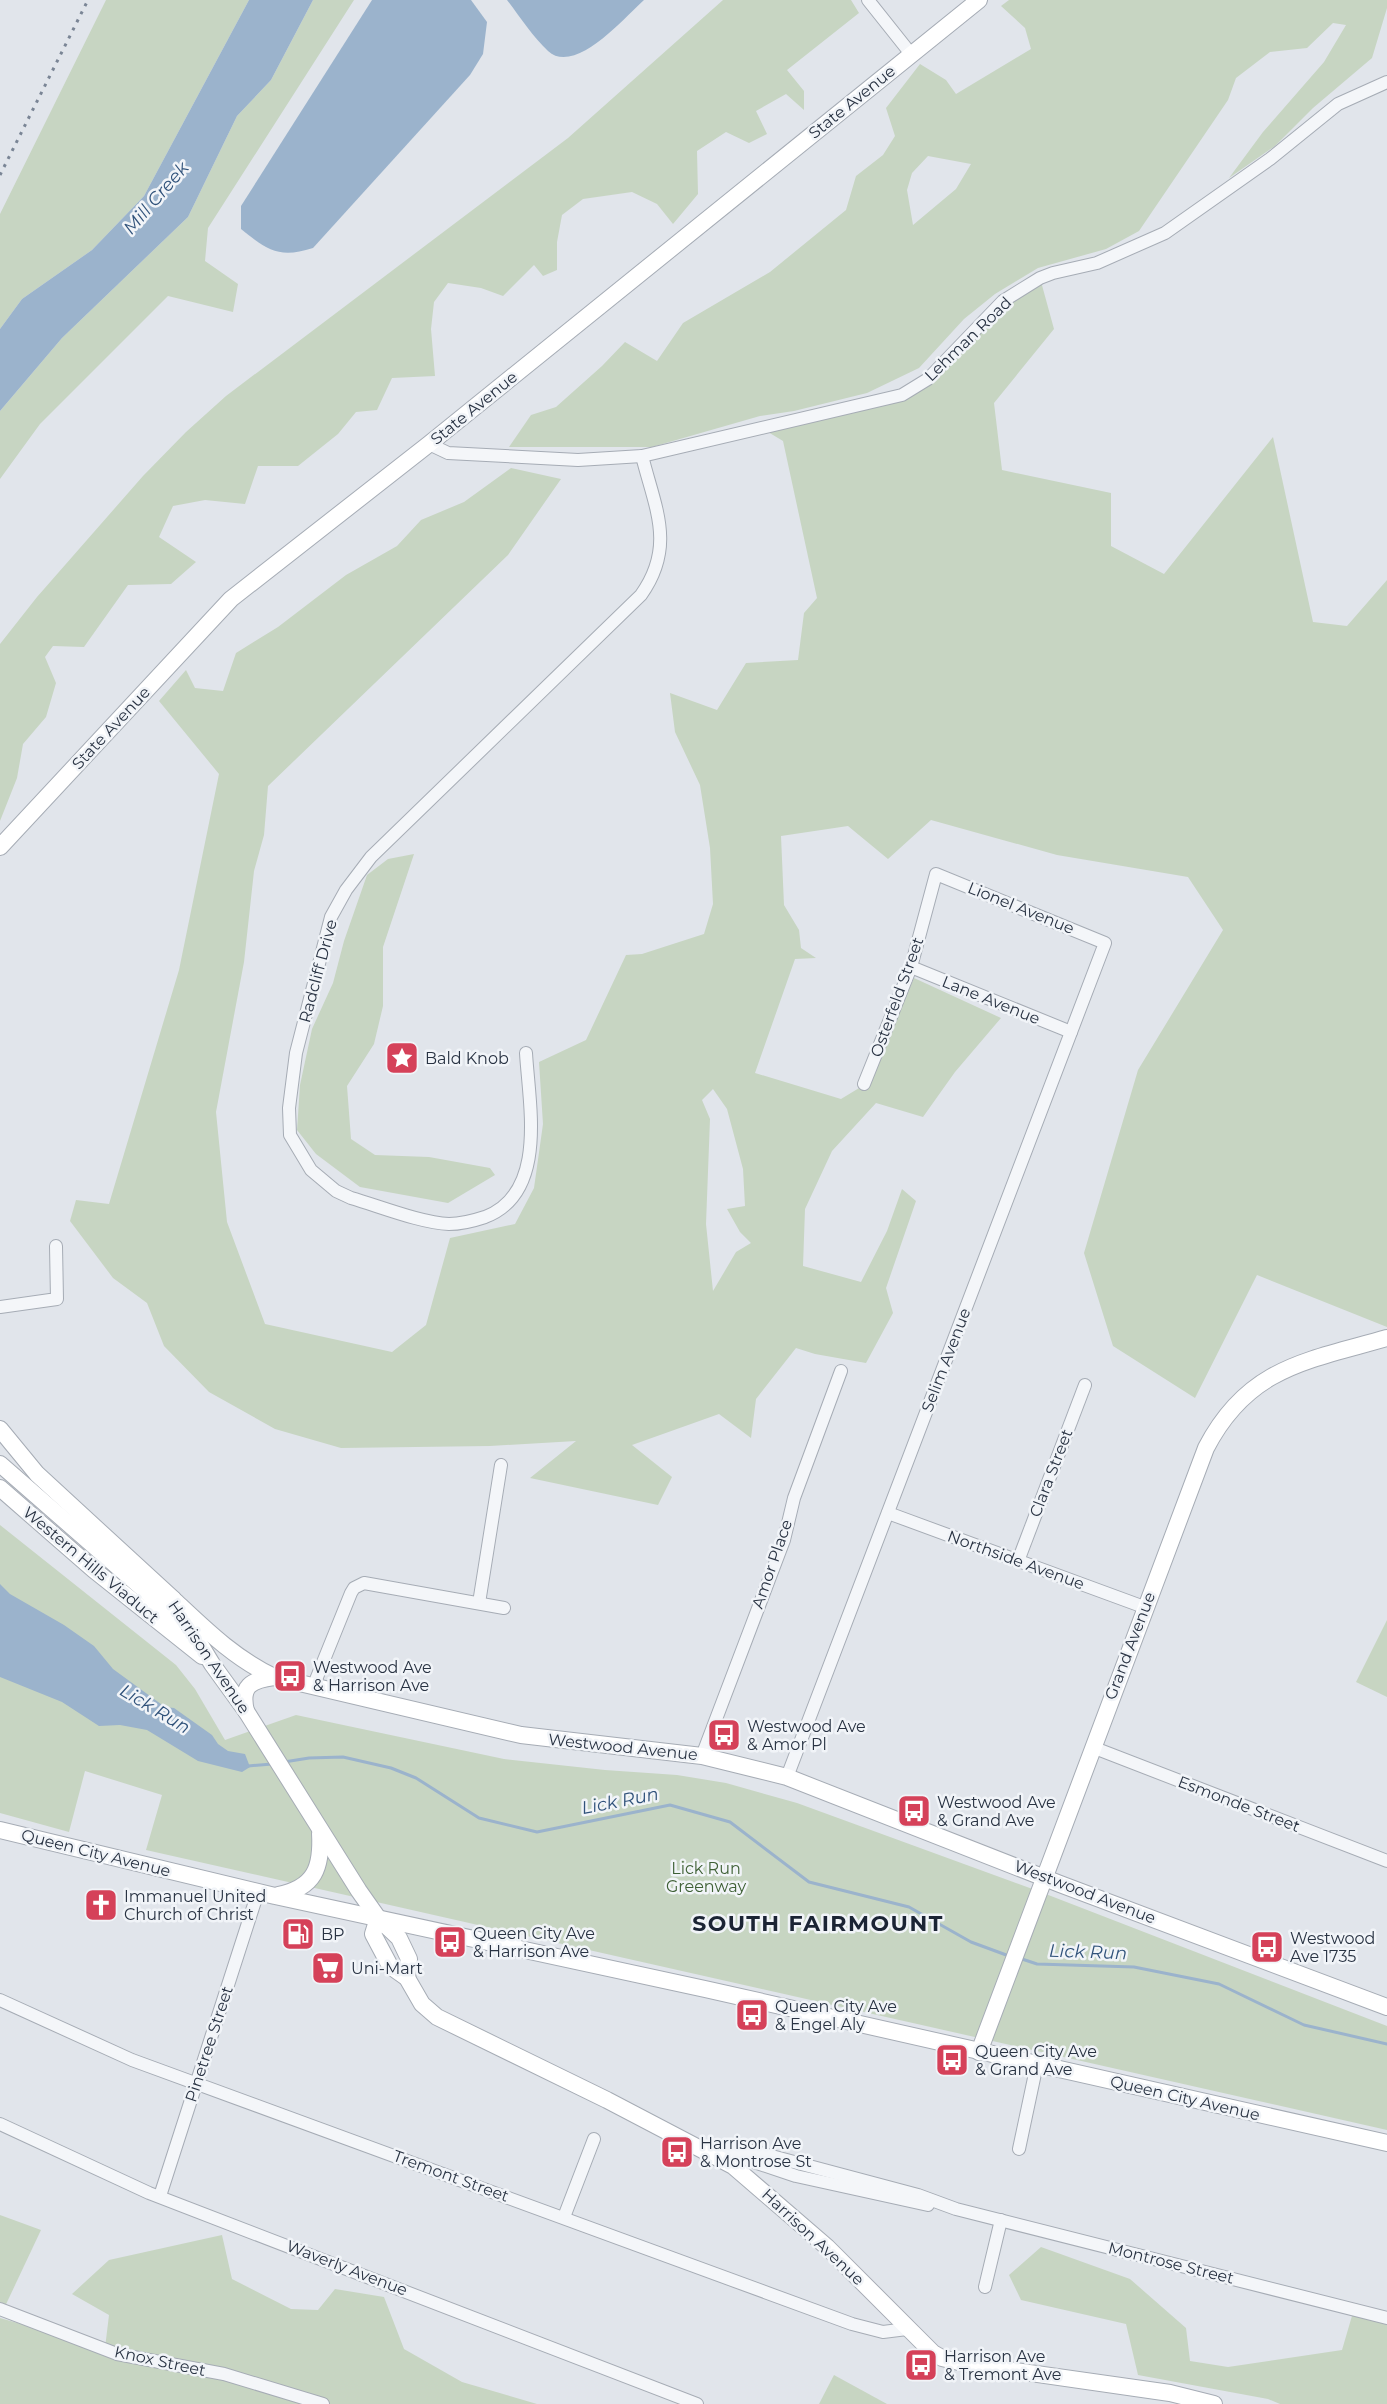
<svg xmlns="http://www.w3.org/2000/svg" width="1387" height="2404" font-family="Montserrat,sans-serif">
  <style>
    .green { fill: #c7d5c2; fill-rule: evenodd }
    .water { fill: #9bb3cc }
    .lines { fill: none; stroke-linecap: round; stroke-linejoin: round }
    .stream { stroke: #9bb3cc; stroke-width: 3 }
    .street-casing { stroke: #a6acb5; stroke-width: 14 }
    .secondary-casing { stroke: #a6acb5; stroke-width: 18 }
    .street { stroke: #f4f6f9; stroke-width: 12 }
    .secondary { stroke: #fff; stroke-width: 16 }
    .rail { stroke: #7a8595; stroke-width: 3; stroke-dasharray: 3 6; stroke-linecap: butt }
    .labels { text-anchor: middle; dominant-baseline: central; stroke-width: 5; stroke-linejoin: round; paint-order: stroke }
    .street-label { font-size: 16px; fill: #293343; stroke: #f1f4f8 }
    .poi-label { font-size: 16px; fill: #293343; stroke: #f1f4f8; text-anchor: start }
    .park-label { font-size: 16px; fill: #3e6035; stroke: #f1f4f8 }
    .water-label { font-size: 18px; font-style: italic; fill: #30527a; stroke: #f1f4f8 }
    .district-label { font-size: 22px; font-weight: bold; letter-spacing: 1.5px; fill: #1b2434; stroke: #f1f4f8 }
  </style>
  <rect width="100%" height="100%" fill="#e1e5eb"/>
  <!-- green -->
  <g class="green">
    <path d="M106 0H249L144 196 92 250 22 299 0 329V214Z"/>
    <path d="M313 0H354L208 228 205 261 238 284 233 312 168 296 40 424 0 479V411L62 338 188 217 237 116 271 80Z"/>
    <path d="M723 0H851L859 13 787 70 804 91V110L786 94 756 111 767 134 749 143 726 132 697 151 698 194 673 224 657 204 632 192 583 199 562 215 557 242V270L543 276 534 265 503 296 481 288 448 283 434 302 431 329 435 376 392 378 377 410 356 412 338 434 298 466H258L245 504 205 500 173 506 159 537 196 562 171 584 128 585 84 647 53 646 45 657 56 683 46 717 23 744 17 778 0 821V644L37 597 143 476 186 432 226 396 568 138Z"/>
    <path d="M1009 0H1387V8L1372 58 1313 108 1275 146 1229 178 1263 132 1324 62 1346 25 1333 23 1307 48 1270 52 1236 78 1228 100 1139 231 1106 249 1038 268 995 294 964 319 919 368 867 393 794 411 760 416 652 447H509L531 415 556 407 602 366 625 342 657 361 683 323 770 272 846 210 856 176 883 155 895 136 886 108 920 64 946 80 956 94 1031 49 1025 28 1001 6ZM928 156 971 164 956 189 913 225 907 190 912 173Z"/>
    <path d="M1040 278 1054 329 994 403 1002 470 1111 493V546L1164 574 1273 437 1313 622 1347 626 1387 580V1327L1257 1275 1195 1398 1113 1346 1084 1253 1138 1070 1223 930 1188 877 1057 855 931 820 888 859 848 826 781 836 784 905 799 930 801 948 816 958 795 959 755 1073 841 1099 869 1082 914 978 1001 1018 955 1072 923 1117 876 1103 832 1151 805 1209 803 1266 861 1282 887 1231 902 1189 916 1201 886 1288 893 1313 866 1363 815 1354 796 1348 756 1399 751 1438 719 1414 632 1445 672 1477 658 1505 530 1478 576 1441 490 1446 341 1448 275 1429 209 1392 164 1346 147 1303 113 1278 70 1221 76 1200 109 1204 179 970 219 774 159 701 186 670 195 688 223 691 236 653 278 627 346 575 397 546 421 520 464 502 511 468 561 479 508 555 268 786 264 835 254 871 244 962 216 1112 227 1222 265 1324 392 1352 426 1325 450 1238 515 1224 534 1188 543 1124 539 1062 586 1040 626 955 642 954 704 934 713 904 710 848 700 785 675 732 670 693 717 710 746 663 798 660 804 613 817 598 783 441 763 429 902 395 975 329ZM713 1089 727 1109 743 1169 745 1206 727 1209 740 1232 751 1243 736 1252 713 1291 706 1224 710 1119 702 1100Z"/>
    <path d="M414 854 383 947V1006L374 1044 347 1086 351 1139 375 1155 429 1157 490 1168 495 1175 448 1203 360 1187 316 1154 297 1130 300 1085 312 1029 333 983 344 941 367 875 388 859Z"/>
    <path d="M0 1525 176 1665 195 1689 225 1740 296 1715 504 1759 605 1770 677 1775 726 1783 797 1803 1038 1891 1387 2026V2130L146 1850 162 1795 85 1771 69 1832 0 1813Z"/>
    <path d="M1387 1620V1697L1356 1682Z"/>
    <path d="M0 2215 41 2230 0 2317Z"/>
    <path d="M222 2235 232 2279 291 2309 318 2310 335 2289 384 2297 404 2349 462 2382 537 2404H0V2318L105 2348 109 2315 72 2294 109 2260Z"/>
    <path d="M1041 2247 1130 2279 1186 2328 1190 2361 1228 2367 1342 2350 1354 2309 1387 2318V2404H1280L1268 2399 1138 2375 1126 2324 1021 2300 1009 2275Z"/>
    <path d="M834 2375 887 2404H819Z"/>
  </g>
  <!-- water -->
  <g class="water">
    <path d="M249 0H313L271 80 237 116 188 217 62 338 0 411V329L22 299 92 250 144 196Z"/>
    <path d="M372 0H471L487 22 483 54 470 75 313 248C279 259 267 250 241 229V206Z"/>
    <path d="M507 0H644C625 17 575 76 548 51 533 37 520 17 507 0Z"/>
    <path d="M0 1584 10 1594 64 1625 94 1646 113 1669 165 1707 174 1708 212 1735 218 1744 228 1751 245 1754 250 1767 242 1772 198 1761 147 1730 120 1725 99 1726 62 1702 0 1677Z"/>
  </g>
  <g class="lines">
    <!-- stream -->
    <g class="stream">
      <path d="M284 1762 309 1758 343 1757 391 1768 416 1778 479 1818 537 1832 670 1805 730 1822 809 1882 909 1907 971 1942 1009 1956"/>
      <path d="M248 1766 272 1764"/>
      <path d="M1019 1958 1037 1964 1134 1967 1219 1984 1304 2025 1387 2044"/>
    </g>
    <!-- street casing -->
    <g class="street-casing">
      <g id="street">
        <path d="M868 0 911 54"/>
        <path d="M429 444 448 453 578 460 642 456 902 395 928 379 1003 301 1040 278 1053 273 1097 263 1165 233 1270 159 1338 104 1387 82"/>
        <path d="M911 967 1071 1032"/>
        <path d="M526 1053C529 1105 548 1193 485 1217 473 1221 461 1224 449 1224 421 1223 379 1206 351 1198L336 1191 311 1170 290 1135 289 1108 296 1053 331 917 346 890 371 857 641 595C676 546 655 508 642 456"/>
        <path d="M0 1307 57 1299 56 1246"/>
        <path d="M888 1513 1144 1607"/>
        <path d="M1018 1561 1085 1385"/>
        <path d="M479 1603 501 1465"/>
        <path d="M313 1687 351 1593 354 1588 364 1583 504 1608"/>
        <path d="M1092 1747 1387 1861"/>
        <path d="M702 1756 784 1540 794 1498 841 1371"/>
        <path d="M787 1777 1105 943 936 874 911 967 864 1084"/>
        <path d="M0 2000 132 2060 852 2324 883 2332 907 2329"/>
        <path d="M0 2124 149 2193 697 2404"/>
        <path d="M1019 2149 1037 2064"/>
        <path d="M711 2153 730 2146 749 2150 918 2195 956 2209 1387 2318"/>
        <path d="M730 2154 796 2176 928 2205"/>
        <path d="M160 2196 258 1892"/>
        <path d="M564 2217 594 2139"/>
        <path d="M985 2287 1001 2220"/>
        <path d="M0 2309 117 2354 224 2374 323 2404"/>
      </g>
    </g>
    <!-- secondary casing -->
    <g class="secondary-casing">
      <g id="secondary">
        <path d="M0 847 231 599 429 444 979 0"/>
        <path d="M0 1429 37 1474 173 1599 212 1664 246 1711 359 1891 378 1918 399 1938 409 1959 407 1978"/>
        <path d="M0 1464 180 1621"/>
        <path d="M0 1488 94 1570 202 1656"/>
        <path d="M173 1599C205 1629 234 1658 274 1677L521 1735 702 1756 787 1777 1060 1884 1387 2007"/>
        <path d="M246 1711C240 1686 251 1680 274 1677"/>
        <path d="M0 1830 275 1896 705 1989 1387 2143"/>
        <path d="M278 1895C315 1888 322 1867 320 1833"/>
        <path d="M378 1918 373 1934 390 1966 407 1978 422 2004 437 2017 607 2100 733 2166 827 2247 933 2353 942 2358 967 2364 1170 2393 1214 2404"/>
        <path d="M979 2052 1206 1448C1248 1367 1307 1361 1387 1338"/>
      </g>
    </g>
    <!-- street -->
    <use href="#street" class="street"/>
    <!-- secondary -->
    <use href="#secondary" class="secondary"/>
    <!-- rail -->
    <path class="rail" d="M0 175 88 0"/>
  </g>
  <!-- icons -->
  <defs>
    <g id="sight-square" transform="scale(1.725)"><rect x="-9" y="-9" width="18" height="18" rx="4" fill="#d54159" stroke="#f1f4f8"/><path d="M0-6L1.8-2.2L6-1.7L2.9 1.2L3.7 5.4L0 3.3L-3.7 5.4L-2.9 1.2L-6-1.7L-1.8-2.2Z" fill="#fff"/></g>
    <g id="bus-square" transform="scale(1.725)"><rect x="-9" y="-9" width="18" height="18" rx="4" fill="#d54159" stroke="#f1f4f8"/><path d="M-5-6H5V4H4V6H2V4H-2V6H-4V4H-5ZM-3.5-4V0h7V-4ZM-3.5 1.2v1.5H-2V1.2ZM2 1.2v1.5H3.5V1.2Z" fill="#fff"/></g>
    <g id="church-square" transform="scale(1.725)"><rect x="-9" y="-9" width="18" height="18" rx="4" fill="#d54159" stroke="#f1f4f8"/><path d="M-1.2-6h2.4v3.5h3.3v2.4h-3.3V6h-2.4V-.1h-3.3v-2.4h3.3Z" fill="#fff"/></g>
    <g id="fuel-square" transform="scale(1.725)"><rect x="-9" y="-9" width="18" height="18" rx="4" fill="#d54159" stroke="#f1f4f8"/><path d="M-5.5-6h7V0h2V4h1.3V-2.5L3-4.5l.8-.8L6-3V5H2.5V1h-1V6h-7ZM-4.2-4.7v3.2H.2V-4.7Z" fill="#fff"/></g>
    <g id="supermarket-square" transform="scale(1.725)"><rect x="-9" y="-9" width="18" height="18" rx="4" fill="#d54159" stroke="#f1f4f8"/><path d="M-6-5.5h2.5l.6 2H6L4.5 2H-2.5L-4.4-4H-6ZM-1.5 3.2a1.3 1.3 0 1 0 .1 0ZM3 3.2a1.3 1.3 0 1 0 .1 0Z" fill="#fff"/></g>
  </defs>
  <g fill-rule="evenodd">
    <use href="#sight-square" x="402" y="1058"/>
    <use href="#bus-square" x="290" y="1676"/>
    <use href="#bus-square" x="724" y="1735"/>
    <use href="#bus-square" x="914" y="1811"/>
    <use href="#church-square" x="101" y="1905"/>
    <use href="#fuel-square" x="298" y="1934"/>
    <use href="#bus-square" x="450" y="1942"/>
    <use href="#bus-square" x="1267" y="1947"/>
    <use href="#supermarket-square" x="328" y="1968"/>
    <use href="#bus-square" x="752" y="2015"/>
    <use href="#bus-square" x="952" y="2060"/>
    <use href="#bus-square" x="677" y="2152"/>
    <use href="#bus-square" x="921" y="2365"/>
  </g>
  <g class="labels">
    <!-- street labels -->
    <g class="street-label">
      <text transform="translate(852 102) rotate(-39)">State Avenue</text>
      <text transform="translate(968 339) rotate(-44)">Lehman Road</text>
      <text transform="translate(474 408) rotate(-39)">State Avenue</text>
      <text transform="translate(111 728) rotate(-47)">State Avenue</text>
      <text transform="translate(1021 908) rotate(22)">Lionel Avenue</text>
      <text transform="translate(318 971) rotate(-75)">Radcliff Drive</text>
      <text transform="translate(897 997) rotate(-70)">Osterfeld Street</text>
      <text transform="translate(991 1000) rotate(22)">Lane Avenue</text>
      <text transform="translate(946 1360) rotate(-69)">Selim Avenue</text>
      <text transform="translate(1051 1473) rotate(-69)">Clara Street</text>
      <text transform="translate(1016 1560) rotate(20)">Northside Avenue</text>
      <text transform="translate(772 1564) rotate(-71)">Amor Place</text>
      <text transform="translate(91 1565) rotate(40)">Western Hills Viaduct</text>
      <text transform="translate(1130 1646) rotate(-69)">Grand Avenue</text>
      <text transform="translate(209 1657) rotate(56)">Harrison Avenue</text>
      <text transform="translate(623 1747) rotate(6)">Westwood Avenue</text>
      <text transform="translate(1239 1804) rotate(21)">Esmonde Street</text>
      <text transform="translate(96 1853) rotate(14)">Queen City Avenue</text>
      <text transform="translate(1085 1892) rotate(21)">Westwood Avenue</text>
      <text transform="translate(209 2044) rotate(-72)">Pinetree Street</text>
      <text transform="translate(1185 2098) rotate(13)">Queen City Avenue</text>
      <text transform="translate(451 2176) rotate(20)">Tremont Street</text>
      <text transform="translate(813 2237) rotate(43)">Harrison Avenue</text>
      <text transform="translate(1171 2263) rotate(14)">Montrose Street</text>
      <text transform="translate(347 2268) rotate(21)">Waverly Avenue</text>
      <text transform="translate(160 2361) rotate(12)">Knox Street</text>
    </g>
    <!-- poi labels -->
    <g class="poi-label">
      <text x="425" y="1058">Bald Knob</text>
      <text x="313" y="1667">Westwood Ave<tspan x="313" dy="18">&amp; Harrison Ave</tspan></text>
      <text x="747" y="1726">Westwood Ave<tspan x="747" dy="18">&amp; Amor Pl</tspan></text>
      <text x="937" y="1802">Westwood Ave<tspan x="937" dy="18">&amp; Grand Ave</tspan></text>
      <text x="124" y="1896">Immanuel United<tspan x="124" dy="18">Church of Christ</tspan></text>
      <text x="473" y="1933">Queen City Ave<tspan x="473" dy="18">&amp; Harrison Ave</tspan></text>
      <text x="321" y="1934">BP</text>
      <text x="1290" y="1938">Westwood<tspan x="1290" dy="18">Ave 1735</tspan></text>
      <text x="351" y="1968">Uni-Mart</text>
      <text x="775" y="2006">Queen City Ave<tspan x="775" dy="18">&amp; Engel Aly</tspan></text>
      <text x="975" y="2051">Queen City Ave<tspan x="975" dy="18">&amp; Grand Ave</tspan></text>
      <text x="700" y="2143">Harrison Ave<tspan x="700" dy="18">&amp; Montrose St</tspan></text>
      <text x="944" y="2356">Harrison Ave<tspan x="944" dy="18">&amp; Tremont Ave</tspan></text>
    </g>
    <!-- park labels -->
    <g class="park-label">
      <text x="706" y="1868">Lick Run<tspan x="706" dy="18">Greenway</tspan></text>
    </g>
    <!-- water labels -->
    <g class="water-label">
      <text transform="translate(156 198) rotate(-49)">Mill Creek</text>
      <text transform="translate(155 1709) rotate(31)">Lick Run</text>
      <text transform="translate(620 1801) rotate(-11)">Lick Run</text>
      <text transform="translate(1088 1952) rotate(2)">Lick Run</text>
    </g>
    <!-- district labels -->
    <g class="district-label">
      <text x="818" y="1923">SOUTH FAIRMOUNT</text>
    </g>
  </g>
</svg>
